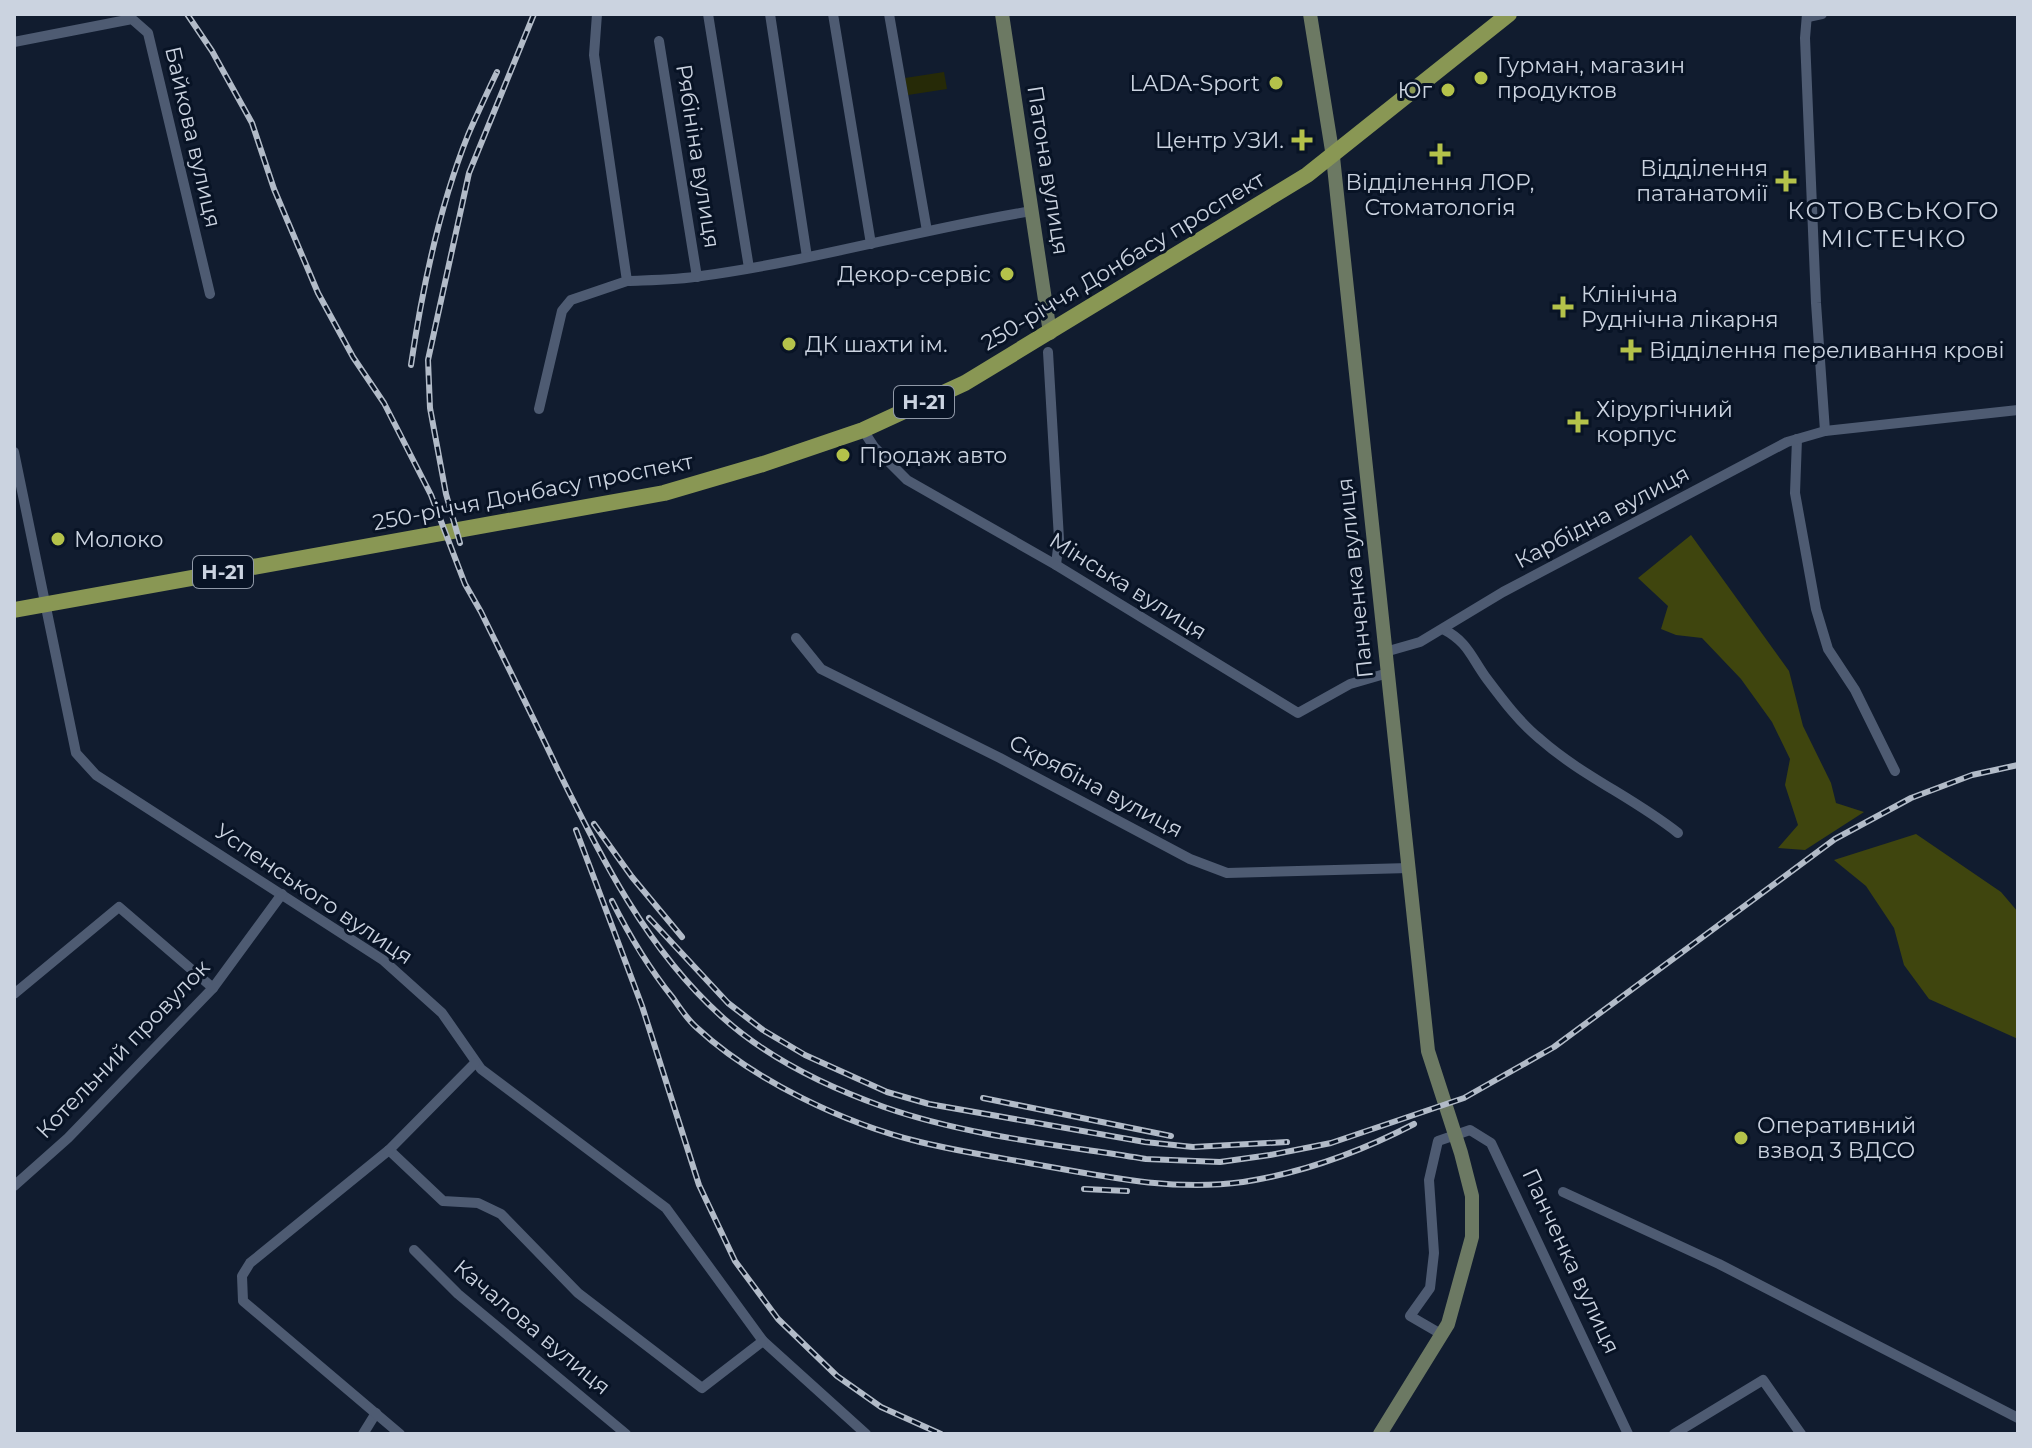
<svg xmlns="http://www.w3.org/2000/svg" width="2032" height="1448" font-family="Montserrat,sans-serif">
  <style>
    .green { fill: #262a07 }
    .forest { fill: #3f450e }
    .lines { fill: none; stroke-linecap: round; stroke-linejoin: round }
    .street { stroke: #4e5b72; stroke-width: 10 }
    .secondary { stroke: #6c7963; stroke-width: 14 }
    .primary { stroke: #899754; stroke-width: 16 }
    .rail-casing { stroke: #b2bbc8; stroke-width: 6 }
    .rail { stroke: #081325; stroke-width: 3; stroke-dasharray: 9; stroke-linecap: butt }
    .poi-dot { fill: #b4c24a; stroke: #081325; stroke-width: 3 }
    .labels { text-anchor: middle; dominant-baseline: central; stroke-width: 6; stroke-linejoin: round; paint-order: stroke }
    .shield { fill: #081325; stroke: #9099a8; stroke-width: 2 }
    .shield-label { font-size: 20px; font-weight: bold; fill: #cbd3e0 }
    .poi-label { font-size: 22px; fill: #cbd3e0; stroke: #081325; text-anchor: start }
    .street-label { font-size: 22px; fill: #cbd3e0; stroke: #081325 }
    .neighbourhood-label { font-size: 24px; letter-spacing: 2px; fill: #cbd3e0; stroke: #081325 }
  </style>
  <rect width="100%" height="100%" fill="#111c2f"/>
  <!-- green -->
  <path class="green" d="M944 72 947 89 908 95 905 78Z"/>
  <!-- forest -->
  <g class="forest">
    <path d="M1691 535 1789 671 1803 726 1831 783 1836 803 1864 812 1805 850 1778 848 1798 825 1785 785 1790 759 1772 722 1741 679 1702 638 1676 635 1661 629 1668 606 1638 578Z"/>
    <path d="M1916 834 2001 892 2018 912V1039L1929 999 1904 965 1894 928 1866 886 1834 860Z"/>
  </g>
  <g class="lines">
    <!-- street -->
    <g class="street">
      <path d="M708 14 749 268"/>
      <path d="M770 14 807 257"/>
      <path d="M833 14 871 244"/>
      <path d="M889 14 927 231"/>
      <path d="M1807 14 1805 38 1816 303 1825 431"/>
      <path d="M1808 17 1822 14"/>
      <path d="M659 41 697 277"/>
      <path d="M14 42 132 19 148 33 210 294"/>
      <path d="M627 281C651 280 677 280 701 276 812 261 921 229 1032 211"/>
      <path d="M1048 352 1059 539 1056 565"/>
      <path d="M539 409 562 311 571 300 627 281 594 55 597 14"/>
      <path d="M863 430 874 447 907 480 1056 565 1298 713 1350 684 1388 673"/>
      <path d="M1797 439 1795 493 1816 609 1828 649 1855 690 1895 771"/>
      <path d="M14 452 76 753 96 775 383 960 442 1013 481 1069 666 1208 763 1341 866 1434"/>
      <path d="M1443 629C1468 642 1471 657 1487 679 1502 699 1520 723 1540 739 1582 776 1634 798 1678 833"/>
      <path d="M796 638 821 669 1000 758 1190 859 1227 873 1409 868"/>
      <path d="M1385 652 1420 642 1503 592 1787 442 1825 431 2018 410"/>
      <path d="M14 994 119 907 213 988"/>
      <path d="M389 1150 443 1201 478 1203 501 1214 578 1293 702 1388 763 1341"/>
      <path d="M14 1186 68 1138 213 988 282 894"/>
      <path d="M1563 1192 1719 1264 2018 1418"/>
      <path d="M414 1250 458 1294 626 1434"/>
      <path d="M1441 1334 1410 1316 1430 1288 1434 1253 1429 1180 1438 1141 1470 1130 1491 1143 1628 1434"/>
      <path d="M363 1434 376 1413"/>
      <path d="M400 1434 243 1301 242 1276 250 1263 389 1150 475 1063"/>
      <path d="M1674 1434 1763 1380 1801 1434"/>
    </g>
    <!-- secondary -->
    <g class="secondary">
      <path d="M1002 14 1050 333"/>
      <path d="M1310 14 1333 157 1428 1051 1461 1153 1472 1196V1237L1448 1324 1380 1434"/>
    </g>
    <!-- primary -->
    <path class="primary" d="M14 610 664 493 763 464 863 430 965 383 1307 175 1509 14"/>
    <!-- rail casing -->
    <g class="rail-casing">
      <g id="rail">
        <path d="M187 14 212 51 252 123 274 189 318 293 353 357 384 403 431 495 465 584 481 612C507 665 533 717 558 770 601 858 647 949 721 1016 766 1057 827 1087 884 1107 967 1136 1059 1145 1146 1159L1220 1162 1270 1155 1331 1143 1464 1098 1554 1047 1835 839 1911 798 1972 775 2018 765"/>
        <path d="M411 365C422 290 440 205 468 135 477 114 487 93 497 72"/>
        <path d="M460 543 446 494 430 408 428 360 469 173 534 14"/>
        <path d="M594 824 632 877 682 937"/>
        <path d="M576 830 642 1006 699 1185 735 1261 778 1319 837 1376 881 1407 941 1434"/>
        <path d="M612 901C630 937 648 967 673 998 680 1008 687 1019 696 1027 753 1080 845 1124 920 1142 961 1152 1003 1158 1045 1166 1111 1178 1176 1191 1243 1182 1302 1173 1362 1151 1414 1124"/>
        <path d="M649 918 728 1003 763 1030 805 1055 887 1092 929 1104 1145 1142 1193 1147 1287 1142"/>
        <path d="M983 1098 1171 1136"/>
        <path d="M1084 1189 1127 1191"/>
      </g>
    </g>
    <!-- rail -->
    <use href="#rail" class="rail"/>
  </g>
  <!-- markers -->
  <g class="poi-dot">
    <circle cx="1481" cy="78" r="8"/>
    <circle cx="1276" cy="83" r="8"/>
    <circle cx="1448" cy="90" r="8"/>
    <path d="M1298 128h8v8h8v8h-8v8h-8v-8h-8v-8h8z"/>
    <path d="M1436 142h8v8h8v8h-8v8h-8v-8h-8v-8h8z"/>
    <path d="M1782 169h8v8h8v8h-8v8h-8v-8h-8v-8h8z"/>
    <circle cx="1007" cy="274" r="8"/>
    <path d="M1559 295h8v8h8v8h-8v8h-8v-8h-8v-8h8z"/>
    <circle cx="789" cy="344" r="8"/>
    <path d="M1627 338h8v8h8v8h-8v8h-8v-8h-8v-8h8z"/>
    <path d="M1574 410h8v8h8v8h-8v8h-8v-8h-8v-8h8z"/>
    <circle cx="843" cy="455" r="8"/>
    <circle cx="58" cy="539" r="8"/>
    <circle cx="1741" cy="1138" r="8"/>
  </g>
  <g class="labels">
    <!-- shield labels -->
    <g class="shield">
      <rect x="894" y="386" width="60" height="32" rx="6"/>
      <rect x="193" y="556" width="60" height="32" rx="6"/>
    </g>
    <g class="shield-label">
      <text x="924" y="402">Н-21</text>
      <text x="223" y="572">Н-21</text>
    </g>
    <!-- poi labels -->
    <g class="poi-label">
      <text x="1497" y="65">Гурман, магазин<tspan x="1497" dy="25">продуктов</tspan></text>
      <text x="1260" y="83" text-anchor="end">LADA-Sport</text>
      <text x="1432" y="90" text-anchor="end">Юг</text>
      <text x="1284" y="140" text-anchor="end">Центр УЗИ.</text>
      <text x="1768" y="168" text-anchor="end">Відділення<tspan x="1768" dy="25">патанатомії</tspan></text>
      <text x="1440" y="182" text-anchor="middle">Відділення ЛОР,<tspan x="1440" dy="25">Стоматологія</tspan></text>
      <text x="991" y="274" text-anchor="end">Декор-сервіс</text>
      <text x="1581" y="294">Клінічна<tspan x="1581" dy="25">Руднічна лікарня</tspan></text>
      <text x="805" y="344">ДК шахти ім.</text>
      <text x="1649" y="350">Відділення переливання крові</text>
      <text x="1596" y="409">Хірургічний<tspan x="1596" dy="25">корпус</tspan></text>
      <text x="859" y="455">Продаж авто</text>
      <text x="74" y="539">Молоко</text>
      <text x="1757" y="1125">Оперативний<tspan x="1757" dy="25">взвод 3 ВДСО</tspan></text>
    </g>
    <!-- street labels -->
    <g class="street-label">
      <text transform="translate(193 137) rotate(77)">Байкова вулиця</text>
      <text transform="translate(698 156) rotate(81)">Рябініна вулиця</text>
      <text transform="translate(1048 170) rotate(81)">Патона вулиця</text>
      <text transform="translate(1123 261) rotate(-31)">250-річчя Донбасу проспект</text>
      <text transform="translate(533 492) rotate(-11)">250-річчя Донбасу проспект</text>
      <text transform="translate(1602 517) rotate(-28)">Карбідна вулиця</text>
      <text transform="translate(1355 578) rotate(-96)">Панченка вулиця</text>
      <text transform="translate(1128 586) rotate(32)">Мінська вулиця</text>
      <text transform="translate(1096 786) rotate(28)">Скрябіна вулиця</text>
      <text transform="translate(314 894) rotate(34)">Успенського вулиця</text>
      <text transform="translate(123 1049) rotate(-46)">Котельний провулок</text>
      <text transform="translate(1571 1261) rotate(65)">Панченка вулиця</text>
      <text transform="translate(532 1327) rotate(40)">Качалова вулиця</text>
    </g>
    <!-- neighbourhood labels -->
    <g class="neighbourhood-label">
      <text x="1894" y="210">КОТОВСЬКОГО<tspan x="1894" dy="28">МІСТЕЧКО</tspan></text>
    </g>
  </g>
  <!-- border -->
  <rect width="2032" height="1448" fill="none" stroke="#cbd3e0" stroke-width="32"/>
</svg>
